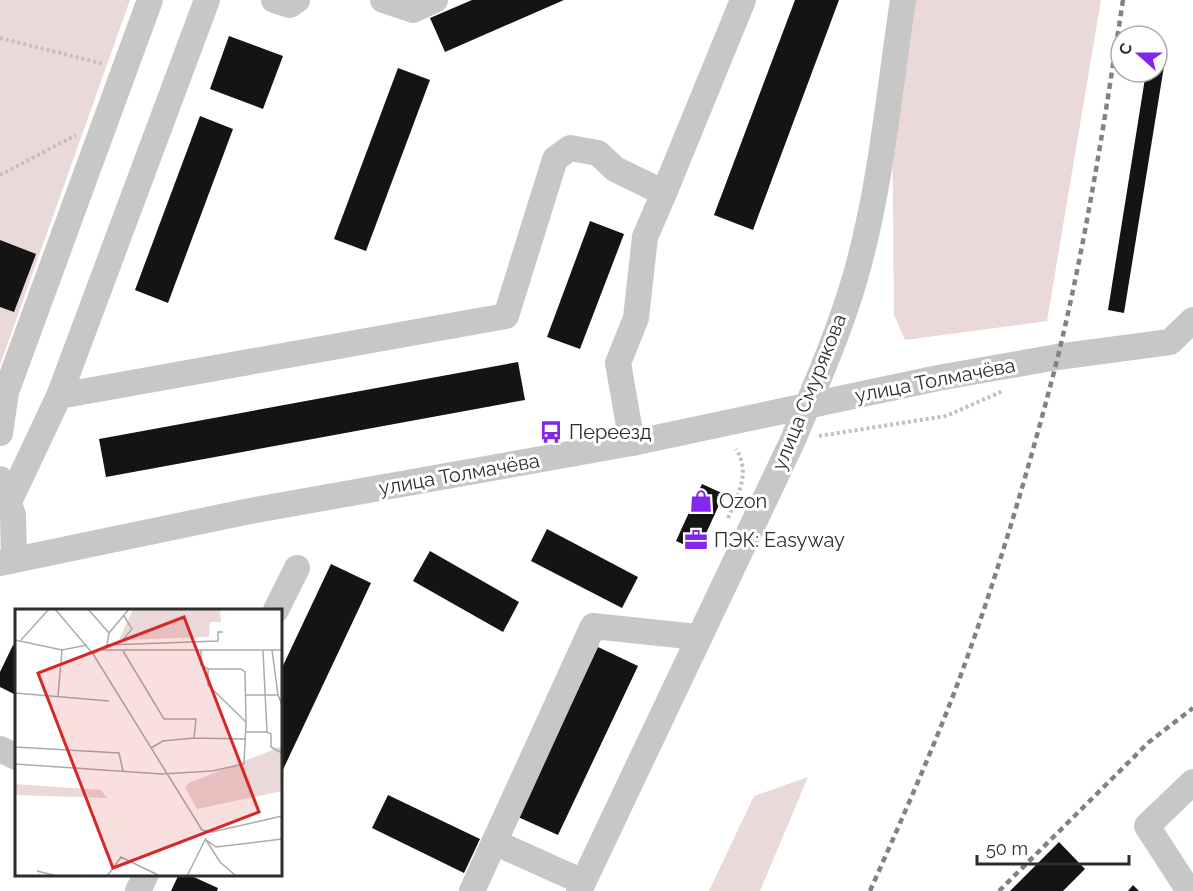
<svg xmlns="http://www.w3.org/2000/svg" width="1193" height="891" font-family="Raleway,sans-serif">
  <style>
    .green { fill: #ebd9d9 }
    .building { fill: #141414 }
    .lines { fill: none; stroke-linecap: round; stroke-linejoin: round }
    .path { stroke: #c1c1c1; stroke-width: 4; stroke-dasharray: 3 3; stroke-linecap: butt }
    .minor { stroke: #c7c7c7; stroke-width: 26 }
    .rail { stroke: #828282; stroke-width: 4.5; stroke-dasharray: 6 4.5; stroke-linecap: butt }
    .labels { text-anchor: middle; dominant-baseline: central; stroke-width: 6; stroke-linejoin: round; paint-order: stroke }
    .street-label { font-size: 20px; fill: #2d2d2d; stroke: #fff }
    .poi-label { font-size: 20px; fill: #2d2d2d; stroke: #fff; text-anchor: start }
    .inset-road { fill: none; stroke: #ababab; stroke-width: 1.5 }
    .view { fill: #d62828; fill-opacity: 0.15; stroke: #d62828; stroke-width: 3 }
    .inset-edge { fill: none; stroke: #2d2d2d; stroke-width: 3 }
  </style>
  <rect width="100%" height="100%" fill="#fff"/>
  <!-- green -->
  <g class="green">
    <path d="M0 0H130L0 365Z"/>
    <path d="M891 0H1101L1047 321 905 340 894 315Z"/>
    <path d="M808 777 760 891H709L754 796Z"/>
  </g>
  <!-- building -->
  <g class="building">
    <path d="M472 0H564L445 52 430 18Z"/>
    <path d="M795 0H839L753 230 714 215Z"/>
    <path d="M229 36 283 56 263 109 210 89Z"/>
    <path d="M1157 58 1165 60 1124 313 1108 310 1146 72H1157Z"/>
    <path d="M398 68 430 80 366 251 334 239Z"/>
    <path d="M200 116 233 129 168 303 135 290Z"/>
    <path d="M590 221 624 234 580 349 547 337Z"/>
    <path d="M0 240 36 254 14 312 0 307Z"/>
    <path d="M518 362 525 400 106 477 99 439Z"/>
    <path d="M702 484 724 494 698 551 676 541Z"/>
    <path d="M547 529 638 577 622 608 531 561Z"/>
    <path d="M430 551 519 602 503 632 413 581Z"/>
    <path d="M331 564 371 583 280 776V672Z"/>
    <path d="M13 645 16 647V695L0 687V672Z"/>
    <path d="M598 647 638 666 558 835 518 817Z"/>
    <path d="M388 795 480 839 464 873 372 828Z"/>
    <path d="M1059 842 1085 869 1063 891H1010Z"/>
    <path d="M179 874H187L218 888 217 891H171Z"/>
    <path d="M1133 885 1139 891H1128Z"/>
  </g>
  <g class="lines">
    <!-- path -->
    <g class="path">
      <path d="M0 38 104 64"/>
      <path d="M0 175 76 135"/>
      <path d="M819 436 946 416 1003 391"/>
      <path d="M728 518C738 495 751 472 736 449"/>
    </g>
    <!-- minor -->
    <g class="minor">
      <path d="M274 0 290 5 297 0"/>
      <path d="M383 0 413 10 435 0"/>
      <path d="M664 193 743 0"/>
      <path d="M59 396 506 316 555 159 570 148 598 153 615 169 664 193 645 237 636 318 618 363 632 443"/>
      <path d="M0 433 6 392 150 0"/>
      <path d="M0 479 13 515 14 560"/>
      <path d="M9 502 59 396 207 0"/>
      <path d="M0 563 250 511 632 443 938 378 1057 357 1170 342 1193 320"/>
      <path d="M276 610 297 568"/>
      <path d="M0 749 16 757"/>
      <path d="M494 842 583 882"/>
      <path d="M138 891 146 874"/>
      <path d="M472 891 593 626 697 637"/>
      <path d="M579 891 793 440C815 387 839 333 855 278 881 188 889 92 903 0"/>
      <path d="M1189 891 1147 826 1193 782"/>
    </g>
    <!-- rail -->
    <g class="rail">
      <path d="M870 891C901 821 932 752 959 680 996 580 1027 475 1054 372 1085 250 1104 124 1123 0"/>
      <path d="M999 891 1149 742 1193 708"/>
    </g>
  </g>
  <!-- icons -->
  <defs>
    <g id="bus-bare" transform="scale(1.8)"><path d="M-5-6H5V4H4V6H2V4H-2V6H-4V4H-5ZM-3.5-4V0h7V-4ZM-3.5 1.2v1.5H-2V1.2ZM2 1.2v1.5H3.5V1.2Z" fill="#8227eb" stroke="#fff" stroke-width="2.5" paint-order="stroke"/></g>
    <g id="shop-bare" transform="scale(1.8)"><path d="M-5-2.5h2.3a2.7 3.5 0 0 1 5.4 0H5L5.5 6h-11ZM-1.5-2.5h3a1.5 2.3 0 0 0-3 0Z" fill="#8227eb" stroke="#fff" stroke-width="2.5" paint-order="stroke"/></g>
    <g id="office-bare" transform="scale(1.8)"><path d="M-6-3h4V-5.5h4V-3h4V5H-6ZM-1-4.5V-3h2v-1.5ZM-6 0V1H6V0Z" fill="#8227eb" stroke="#fff" stroke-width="2.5" paint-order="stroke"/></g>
  </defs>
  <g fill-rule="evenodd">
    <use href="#bus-bare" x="551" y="432"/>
    <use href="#shop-bare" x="701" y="501"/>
    <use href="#office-bare" x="696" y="540"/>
  </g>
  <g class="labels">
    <!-- street labels -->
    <g class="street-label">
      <text transform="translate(935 380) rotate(-11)">улица Толмачёва</text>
      <text transform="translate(809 392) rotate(-68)">улица Смурякова</text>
      <text transform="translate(459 474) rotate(-10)">улица Толмачёва</text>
    </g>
    <!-- poi labels -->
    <g class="poi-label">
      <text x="569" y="432">Переезд</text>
      <text x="719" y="501">Ozon</text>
      <text x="714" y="540">ПЭК: Easyway</text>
    </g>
  </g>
  <!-- overview -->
  <g transform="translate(15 609)">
    <rect width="267" height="267" fill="#fff"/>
    <path d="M118 0H205L206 13H195L194 28 104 31ZM267 137V182L182 200 170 178 174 174ZM0 175 86 181 92 189 0 186Z" fill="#ebd9d9"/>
    <path class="inset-road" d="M40 0 78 45 187 221 197 223 267 207M73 0 94 24 92 36 78 45M94 24 114 0M0 31 47 41 72 36M6 31 34 0M106 33 117 20 109 7M92 36 203 32V23H208M87 41H267M186 41V56L193 60H226L230 63 231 113 193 76V60M257 41 263 86M108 42 149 110H181L179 129 148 132 136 139M248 42 252 123 256 125V138L267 144M0 84 94 92M230 86H263L267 96M43 87 47 41M231 123H252M179 129 231 130M0 138 104 144 108 162M0 155 147 165 197 162 229 155 231 113M22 262 42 267M92 267 106 248 145 267M172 267 191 229M221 267 205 253 191 231 201 238 267 230"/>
    <path class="view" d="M169 8 244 203 98 259 23 64Z"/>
    <rect width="267" height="267" class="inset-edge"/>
  </g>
  <!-- north arrow -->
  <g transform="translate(1139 54) rotate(291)"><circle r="28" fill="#ffffff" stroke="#ababab" stroke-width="1.5"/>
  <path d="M0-4.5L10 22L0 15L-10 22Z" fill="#8227eb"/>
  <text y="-9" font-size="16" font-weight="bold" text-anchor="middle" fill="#2d2d2d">С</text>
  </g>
  <!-- scale -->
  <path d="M977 855v9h152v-9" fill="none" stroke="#2d2d2d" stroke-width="3"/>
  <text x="986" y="855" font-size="18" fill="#2d2d2d" stroke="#ffffff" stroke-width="4.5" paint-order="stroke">50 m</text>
</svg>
